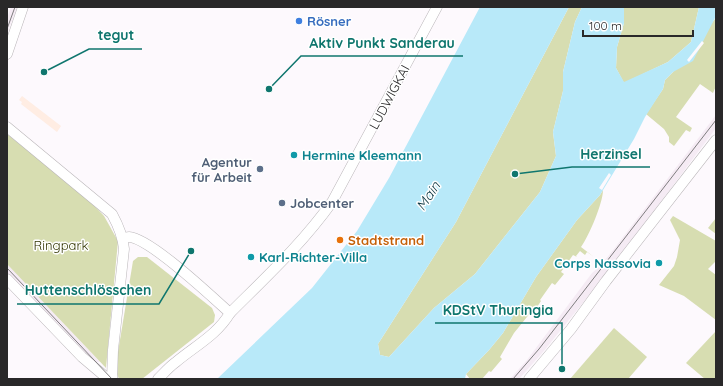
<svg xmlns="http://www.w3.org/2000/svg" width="723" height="386" font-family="Quicksand,sans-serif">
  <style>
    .built { fill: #f5ebf4 }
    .industrial { fill: #ffede3 }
    .green { fill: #d7ddb1 }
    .water { fill: #b8e9f9 }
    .pier { fill: #fdf9fd }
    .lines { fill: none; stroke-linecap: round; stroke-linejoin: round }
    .secondary-casing { stroke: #bab6b9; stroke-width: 11 }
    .secondary { stroke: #fff; stroke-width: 10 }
    .tram { stroke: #7f7d7f; stroke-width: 1 }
    .shop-dot { fill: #3f7fe0; stroke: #fff; stroke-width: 1.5 }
    .culture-dot { fill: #0f9aa8; stroke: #fff; stroke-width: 1.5 }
    .service-dot { fill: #5c6f8a; stroke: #fff; stroke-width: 1.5 }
    .food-dot { fill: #e8710a; stroke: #fff; stroke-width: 1.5 }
    .labels { text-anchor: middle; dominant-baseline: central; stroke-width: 3; stroke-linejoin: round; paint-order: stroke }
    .shop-label { font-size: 13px; font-weight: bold; fill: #366cbe; stroke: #fff; text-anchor: start }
    .street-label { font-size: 13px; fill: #292829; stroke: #fff }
    .culture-label { font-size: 13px; font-weight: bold; fill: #0d838f; stroke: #fff; text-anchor: start }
    .service-label { font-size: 13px; font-weight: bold; fill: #4e5e75; stroke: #fff; text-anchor: end }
    .food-label { font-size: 13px; font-weight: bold; fill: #c56008; stroke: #fff; text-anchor: start }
    .park-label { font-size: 13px; fill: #313500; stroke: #fff }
    .water-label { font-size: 14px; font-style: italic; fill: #123b46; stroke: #fff }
    .leader { fill: none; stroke: #0f766e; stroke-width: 1.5 }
    .callout-dot { fill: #0f766e; stroke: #fff; stroke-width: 1.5 }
    .callout-label { font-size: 14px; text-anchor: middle; font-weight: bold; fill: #0f766e; stroke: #fff; stroke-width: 3; stroke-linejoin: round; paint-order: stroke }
  </style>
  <rect width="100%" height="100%" fill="#fdf9fd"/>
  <!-- built -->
  <g class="built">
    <path d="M11 7H17L7 34V18Z"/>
    <path d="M716 115V128L615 263 543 352 519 379H510L527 360 592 273 600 266 614 249Z"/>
    <path d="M7 264 100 362H94L83 353 7 274Z"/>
  </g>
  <!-- industrial -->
  <path class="industrial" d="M22 96 61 126 57 132 21 104 22 102 19 100Z"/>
  <!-- green -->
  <g class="green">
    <path d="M569 7H582L575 22 563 72V91L553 132 556 156 540 192 475 274 434 308 389 357 380 355 378 344 456 222Z"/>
    <path d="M624 7H699L691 42 668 62 624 83 616 68 617 47 624 23Z"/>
    <path d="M716 7V86L713 93 700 84 676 117 692 128 690 132 686 130 674 146 669 142V137L664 129 646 114 663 89 665 80 673 72 715 19Z"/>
    <path d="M7 134 86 197 104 216 118 241 106 368 7 264Z"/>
    <path d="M603 190C603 203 589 236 581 247L594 257 587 252 585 255 580 251 576 256 577 257 573 255 561 272 564 274 555 285 552 283 540 300 541 301 533 313 531 312 514 333 500 357 502 359 491 372 489 371 482 379H470L466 374 489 350 503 333 536 277 577 220 600 195Z"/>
    <path d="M673 216 716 241V261L708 269 716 275V320L684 296 659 285 674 266 677 257 680 240 670 220Z"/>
    <path d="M716 218V234L708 228Z"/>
    <path d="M138 257H147L212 308 215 315 214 322 142 379H119L117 374 118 352 133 261Z"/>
    <path d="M614 328 647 357 628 379H570Z"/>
    <path d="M716 331V377L714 379H705L686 363Z"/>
  </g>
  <!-- water -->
  <path class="water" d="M480 7H569L456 222 378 344 380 355 389 357 434 308 475 274 540 192 556 156 553 132 563 91V72L575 22 582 7H624V23L617 47 616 68 624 82 668 62 691 42 699 7H716L715 18 693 61 673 72 665 80 663 89 645 117 634 139 600 195 577 220 536 277 503 333 489 350 466 374 465 379H217L312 288 357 231 389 178Z"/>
  <!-- pier -->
  <g class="pier">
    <path d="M702 41 704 43 689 62 687 60Z"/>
    <path d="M609 173 611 175 602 190 599 188Z"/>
  </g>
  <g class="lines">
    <!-- secondary casing -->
    <g class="secondary-casing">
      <g id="secondary">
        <path d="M7 54 23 7"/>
        <path d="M7 127 112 214C118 225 123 236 124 249L113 350 112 379"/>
        <path d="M123 238C125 238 127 237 129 237 150 238 212 297 230 313"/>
        <path d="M7 279 82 357 108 379"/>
        <path d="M158 379C164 373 169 367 176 362 195 346 217 335 230 313 267 276 302 244 332 202L437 7"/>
        <path d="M529 379 571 329 606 281 716 140"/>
      </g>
    </g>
    <!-- secondary -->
    <use href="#secondary" class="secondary"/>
    <!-- tram -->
    <g class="tram">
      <path d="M7 29 15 7"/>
      <path d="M7 268 112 379"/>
      <path d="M513 379 539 349 716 120"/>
    </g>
  </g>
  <!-- markers -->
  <circle class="shop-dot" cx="299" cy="21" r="4"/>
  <g class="culture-dot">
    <circle cx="294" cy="155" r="4"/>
    <circle cx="251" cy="257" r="4"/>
    <circle cx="659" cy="263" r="4"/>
  </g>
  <g class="service-dot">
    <circle cx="260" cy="169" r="4"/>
    <circle cx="282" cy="203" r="4"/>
  </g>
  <circle class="food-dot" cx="340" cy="240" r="4"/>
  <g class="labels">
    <!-- shop labels -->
    <g class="shop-label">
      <text x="307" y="21">Rösner</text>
    </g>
    <!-- street labels -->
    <g class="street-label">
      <text transform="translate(389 97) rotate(-62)">LUDWIGKAI</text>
    </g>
    <!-- culture labels -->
    <g class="culture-label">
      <text x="302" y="155">Hermine Kleemann</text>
      <text x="259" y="257">Karl-Richter-Villa</text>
      <text x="651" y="263" text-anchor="end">Corps Nassovia</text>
    </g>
    <!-- service labels -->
    <g class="service-label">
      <text x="252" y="162">Agentur<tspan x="252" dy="15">für Arbeit</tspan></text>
      <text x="290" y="203" text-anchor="start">Jobcenter</text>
    </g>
    <!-- food labels -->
    <g class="food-label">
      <text x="348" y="240">Stadtstrand</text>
    </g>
    <!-- park labels -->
    <g class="park-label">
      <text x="61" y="245">Ringpark</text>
    </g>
    <!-- water labels -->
    <g class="water-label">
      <text transform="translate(428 196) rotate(-56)">Main</text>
    </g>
  </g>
  <!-- callouts -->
  <path class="leader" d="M44 72L89 49H142M269 89L301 56H463M515 174L572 167H650M191 251L159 304H17M562 369L562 323H435"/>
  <g class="callout-dot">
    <circle cx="44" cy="72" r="4"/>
    <circle cx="269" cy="89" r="4"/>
    <circle cx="515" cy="174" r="4"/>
    <circle cx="191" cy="251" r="4"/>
    <circle cx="562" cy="369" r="4"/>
  </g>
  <g class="callout-label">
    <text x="116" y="40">tegut</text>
    <text x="382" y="48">Aktiv Punkt Sanderau</text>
    <text x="611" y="159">Herzinsel</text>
    <text x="88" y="295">Huttenschlösschen</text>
    <text x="498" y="315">KDStV Thuringia</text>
  </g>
  <!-- border -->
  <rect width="723" height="386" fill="none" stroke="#292829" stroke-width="16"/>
  <!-- scale -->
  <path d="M583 30v6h110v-6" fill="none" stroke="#292829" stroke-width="2"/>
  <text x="589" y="30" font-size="12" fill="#292829" stroke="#ffffff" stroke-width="3" paint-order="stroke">100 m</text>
</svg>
